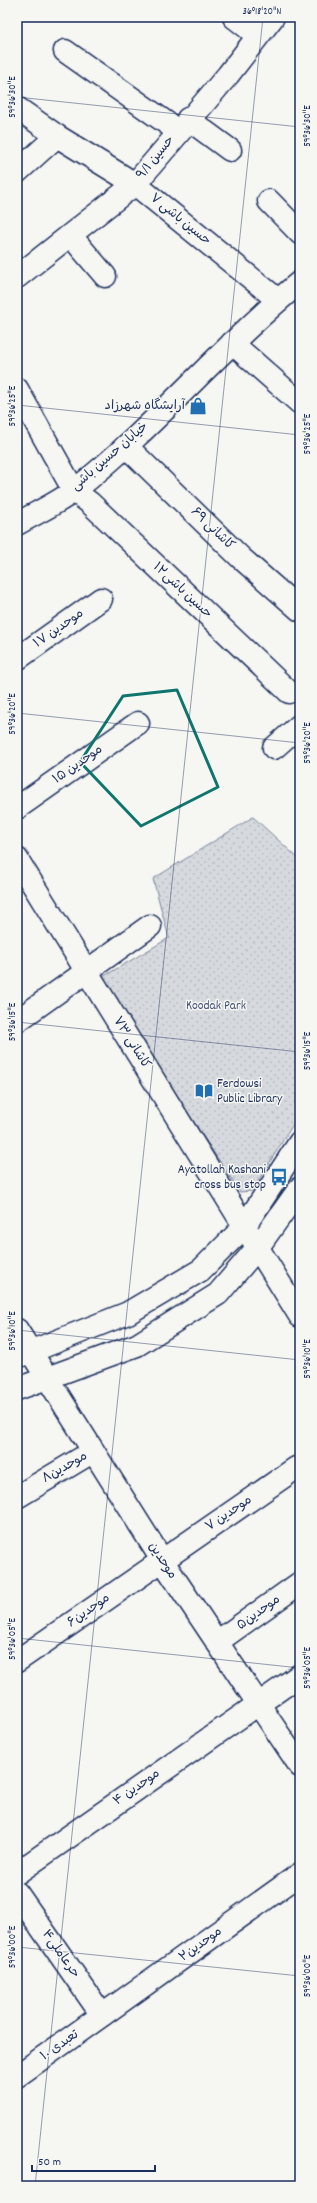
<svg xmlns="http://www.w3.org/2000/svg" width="317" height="2203" font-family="Dekko,'Playpen Sans Arabic',sans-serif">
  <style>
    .park { fill: url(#park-dots); stroke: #78849e }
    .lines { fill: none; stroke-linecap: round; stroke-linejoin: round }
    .minor-casing { stroke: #1b2f5e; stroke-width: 25 }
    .major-casing { stroke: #1b2f5e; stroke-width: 25 }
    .minor { stroke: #f6f6f2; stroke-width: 22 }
    .major { stroke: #f6f6f2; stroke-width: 22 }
    .marked { fill: none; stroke: #0f766e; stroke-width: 3; stroke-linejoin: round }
    .ticks { fill: none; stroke: #1b2f5e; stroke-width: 1; stroke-opacity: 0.45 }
    .labels { text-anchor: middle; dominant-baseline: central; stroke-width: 3; stroke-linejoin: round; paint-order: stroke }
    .street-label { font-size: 13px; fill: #1b2f5e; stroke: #f6f6f2 }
    .poi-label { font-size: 13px; fill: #1b2f5e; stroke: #f6f6f2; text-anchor: end }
    .park-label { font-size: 13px; fill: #405177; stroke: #f6f6f2 }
    .neatline { fill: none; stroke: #1b2f5e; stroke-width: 1.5 }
    .ticks-label { font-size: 10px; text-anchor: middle; fill: #1b2f5e }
  </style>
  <defs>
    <pattern id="park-dots" width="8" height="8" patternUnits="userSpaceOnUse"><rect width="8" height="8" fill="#d6d9dd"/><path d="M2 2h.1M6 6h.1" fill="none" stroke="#b7bbc0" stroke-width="1.8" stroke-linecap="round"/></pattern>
  </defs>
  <rect width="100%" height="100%" fill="#f6f6f2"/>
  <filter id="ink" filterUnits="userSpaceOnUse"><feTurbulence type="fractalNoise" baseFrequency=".025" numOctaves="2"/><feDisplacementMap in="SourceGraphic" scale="8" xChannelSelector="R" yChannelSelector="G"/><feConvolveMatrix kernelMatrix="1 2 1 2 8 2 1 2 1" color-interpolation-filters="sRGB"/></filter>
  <g filter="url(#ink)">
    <!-- park -->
    <path class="park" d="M253 817 300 860V1113L252 1191 240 1192 99 979 169 938 153 879Z"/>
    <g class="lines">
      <!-- minor casing -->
      <g class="minor-casing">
        <g id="minor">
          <path d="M234 17 257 35"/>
          <path d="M65 51 178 131"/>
          <path d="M17 108 57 136 135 184 278 300"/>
          <path d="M188 119 230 150"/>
          <path d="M17 172 57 136"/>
          <path d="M269 201 300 233"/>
          <path d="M71 236 105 276"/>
          <path d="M17 277 135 184 228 75 273 17"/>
          <path d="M232 343 300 403"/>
          <path d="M17 389 74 491 90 503 289 692"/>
          <path d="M126 446 241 558 300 610"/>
          <path d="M17 524C36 513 58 503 75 490 155 427 221 347 300 282"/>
          <path d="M17 659 101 599"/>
          <path d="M274 748 300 725"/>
          <path d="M17 808 138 723"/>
          <path d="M17 859 300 1316"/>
          <path d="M17 1021 150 926"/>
          <path d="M17 1330 162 1560 300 1766"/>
          <path d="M17 1497 92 1452"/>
          <path d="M217 1642 300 1583"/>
          <path d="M17 1661 296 1468"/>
          <path d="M17 1873 300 1675"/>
          <path d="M17 1893 102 2015"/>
          <path d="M17 2076 300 1874"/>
        </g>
      </g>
      <!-- major casing -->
      <g class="major-casing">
        <g id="major">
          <path d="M17 1357 128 1313 201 1270 244 1227 300 1142"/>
          <path d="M17 1389 137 1345 218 1294 258 1247 300 1188"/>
        </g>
      </g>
      <!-- minor -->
      <use href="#minor" class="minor"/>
      <!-- major -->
      <use href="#major" class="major"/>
    </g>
  </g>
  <!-- marked area -->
  <path class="marked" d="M177 690 218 787 141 826 80 762 123 696Z"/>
  <!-- ticks -->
  <path class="ticks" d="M17 97 300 127M17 405 300 435M17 713 300 743M17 1022 300 1052M17 1330 300 1360M17 1638 300 1668M17 1947 300 1976M35 2186 263 17"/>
  <!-- icons -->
  <defs>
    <g id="shop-bare" transform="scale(1.38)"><path d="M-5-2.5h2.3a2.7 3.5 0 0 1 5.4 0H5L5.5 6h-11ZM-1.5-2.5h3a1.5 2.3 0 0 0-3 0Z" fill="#1f6fb2" stroke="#f6f6f2" stroke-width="2.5" paint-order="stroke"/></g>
    <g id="library-bare" transform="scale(1.38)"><path d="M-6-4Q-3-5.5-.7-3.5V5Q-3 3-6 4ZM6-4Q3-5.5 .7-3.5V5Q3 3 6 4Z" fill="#1f6fb2" stroke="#f6f6f2" stroke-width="2.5" paint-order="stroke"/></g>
    <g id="bus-bare" transform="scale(1.38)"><path d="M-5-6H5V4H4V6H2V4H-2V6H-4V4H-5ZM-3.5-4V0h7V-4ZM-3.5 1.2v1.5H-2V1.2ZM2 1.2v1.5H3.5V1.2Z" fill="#1f6fb2" stroke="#f6f6f2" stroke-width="2.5" paint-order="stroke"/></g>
  </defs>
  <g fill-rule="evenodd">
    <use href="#shop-bare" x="198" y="406"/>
    <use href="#library-bare" x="204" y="1091"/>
    <use href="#bus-bare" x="279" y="1177"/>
  </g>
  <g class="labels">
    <!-- street labels -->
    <g class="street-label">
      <text transform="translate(156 158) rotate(-51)">حسین ۹/۱</text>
      <text transform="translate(180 220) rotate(39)">حسین باشی ۷</text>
      <text transform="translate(110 457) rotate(-41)">خیابان حسین باشی</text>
      <text transform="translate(212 529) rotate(44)">کاشانی ۶۹</text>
      <text transform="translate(182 591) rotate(43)">حسین باشی۱۲</text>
      <text transform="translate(59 629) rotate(-35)">موحدین ۱۷</text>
      <text transform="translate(78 765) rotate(-35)">موحدین ۱۵</text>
      <text transform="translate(131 1043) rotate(58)">کاشانی ۷۳</text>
      <text transform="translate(65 1468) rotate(-30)">موحدین۸</text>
      <text transform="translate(229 1514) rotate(-34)">موحدین ۷</text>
      <text transform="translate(162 1561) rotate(57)">موحدین</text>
      <text transform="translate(89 1611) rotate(-35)">موحدین۶</text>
      <text transform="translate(259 1613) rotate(-36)">موحدین۵</text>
      <text transform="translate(137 1788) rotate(-35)">موحدین ۴</text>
      <text transform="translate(201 1945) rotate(-36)">موحدین۲</text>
      <text transform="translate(60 1954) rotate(55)">حرعاملی۴</text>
      <text transform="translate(60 2046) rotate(-35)">تعبدی ۱۰</text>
    </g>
    <!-- poi labels -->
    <g class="poi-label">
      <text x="185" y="406">آرایشگاه شهرزاد</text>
      <text x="217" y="1084" text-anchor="start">Ferdowsi<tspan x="217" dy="15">Public Library</tspan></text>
      <text x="266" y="1170">Ayatollah Kashani<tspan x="266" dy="15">cross bus stop</tspan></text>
    </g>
    <!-- park labels -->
    <g class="park-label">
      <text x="216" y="1006">Koodak Park</text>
    </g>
  </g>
  <!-- margin -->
  <rect width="317" height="2203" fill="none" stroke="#f6f6f2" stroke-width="44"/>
  <!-- scale -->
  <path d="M32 2165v6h123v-6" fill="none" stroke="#1b2f5e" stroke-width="2"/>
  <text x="38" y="2165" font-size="12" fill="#1b2f5e" stroke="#f6f6f2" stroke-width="3" paint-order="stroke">50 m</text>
  <rect x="22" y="22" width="273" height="2159" class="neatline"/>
  <g class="ticks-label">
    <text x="262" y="14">36°18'20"N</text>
    <text transform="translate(11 97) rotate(-90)" y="4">59°36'30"E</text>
    <text transform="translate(306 126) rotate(-90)" y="4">59°36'30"E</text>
    <text transform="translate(11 406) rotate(-90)" y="4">59°36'25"E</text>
    <text transform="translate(306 434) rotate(-90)" y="4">59°36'25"E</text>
    <text transform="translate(11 714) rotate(-90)" y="4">59°36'20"E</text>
    <text transform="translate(306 743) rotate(-90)" y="4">59°36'20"E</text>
    <text transform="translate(11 1022) rotate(-90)" y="4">59°36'15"E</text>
    <text transform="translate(306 1051) rotate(-90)" y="4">59°36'15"E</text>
    <text transform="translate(11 1331) rotate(-90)" y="4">59°36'10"E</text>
    <text transform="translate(306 1359) rotate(-90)" y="4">59°36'10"E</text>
    <text transform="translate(11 1639) rotate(-90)" y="4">59°36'05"E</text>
    <text transform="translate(306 1668) rotate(-90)" y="4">59°36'05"E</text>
    <text transform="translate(11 1947) rotate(-90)" y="4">59°36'00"E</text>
    <text transform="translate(306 1976) rotate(-90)" y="4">59°36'00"E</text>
  </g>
</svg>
